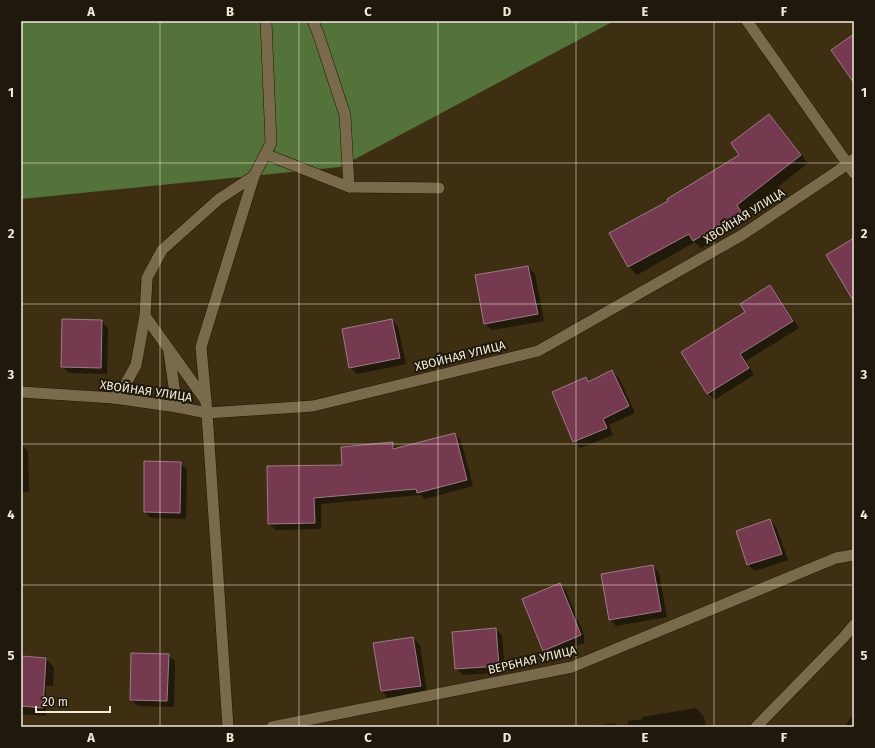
<svg xmlns="http://www.w3.org/2000/svg" width="875" height="748" font-family="'Fira Sans',sans-serif">
  <style>
    .forest { fill: #54733b }
    .shadow { fill: #0007 }
    .building { fill: #753950; stroke: #9e7a86 }
    .lines { fill: none; stroke-linecap: round; stroke-linejoin: round }
    .minor-casing { stroke: #241700; stroke-width: 12 }
    .minor { stroke: #7a6a4c; stroke-width: 11 }
    .grid { fill: none; stroke: #f2e9d9; stroke-width: 1; stroke-opacity: 0.55 }
    .labels { text-anchor: middle; dominant-baseline: central; stroke-width: 4; stroke-linejoin: round; paint-order: stroke }
    .street-label { font-size: 12px; fill: #f2e9d9; stroke: #1f180c }
    .neatline { fill: none; stroke: #f2e9d9; stroke-width: 1.5 }
    .grid-label { font-size: 13px; text-anchor: middle; font-weight: bold; fill: #f2e9d9 }
  </style>
  <rect width="100%" height="100%" fill="#3e2f13"/>
  <!-- forest -->
  <path class="forest" d="M21 21H614L340 167 21 199Z"/>
  <!-- shadow -->
  <g class="shadow">
    <path d="M769 115 777 123 808 163 744 214 748 220 701 248 695 242 637 275 629 267 610 234 669 201 741 155Z"/>
    <path d="M528 267 535 274 544 321 492 330 485 324Z"/>
    <path d="M770 286 776 293 799 328 746 361 754 375 714 400 708 393 747 313Z"/>
    <path d="M392 320 398 327 406 364 357 374 350 367Z"/>
    <path d="M102 321 108 328 107 374 69 373 62 367Z"/>
    <path d="M612 371 619 378 635 413 609 425 613 435 580 448 573 441 586 378 589 382Z"/>
    <path d="M455 434 461 441 473 486 425 499 421 495 321 504V529L276 530 269 524 343 466 392 444 398 449Z"/>
    <path d="M21 444 28 451 29 492H21Z"/>
    <path d="M180 463 187 469 186 519 151 518 145 512Z"/>
    <path d="M770 520 776 527 788 560 755 571 748 565 737 531Z"/>
    <path d="M653 566 659 573 667 617 616 626 610 619Z"/>
    <path d="M560 584 566 591 584 635V643L550 656 544 650Z"/>
    <path d="M496 629 502 635 505 672 463 675 456 669Z"/>
    <path d="M413 638 420 645 427 692 388 698 382 691 375 644Z"/>
    <path d="M168 655 175 661 174 707 138 706 131 700Z"/>
    <path d="M21 657 46 659 54 667 53 686H46V716L21 714Z"/>
    <path d="M696 708 704 717 706 727H581L615 723 619 727 628 724V721L643 719 642 717Z"/>
    <path d="M854 714V727H849L846 724Z"/>
  </g>
  <!-- building -->
  <g class="building">
    <path d="M854 34V83L831 50Z"/>
    <path d="M769 114 801 155 737 205 741 212 693 241 689 234 628 267 609 233 668 201 667 199 739 155 731 143Z"/>
    <path d="M854 238V302L826 255Z"/>
    <path d="M528 266 538 314 484 324 475 275Z"/>
    <path d="M770 285 793 321 740 354 749 368 707 394 681 352 745 312 740 304Z"/>
    <path d="M62 319 102 320 101 368 61 367Z"/>
    <path d="M392 319 400 358 349 368 342 329Z"/>
    <path d="M612 370 629 406 603 419 607 428 573 442 552 392 586 377 588 382Z"/>
    <path d="M455 433 467 480 417 493 416 489 314 498 315 523 268 524 267 466 342 465 341 447 393 442V449Z"/>
    <path d="M144 461 181 462 180 513 144 512Z"/>
    <path d="M770 519 782 554 747 565 736 531Z"/>
    <path d="M653 565 661 611 609 620 601 574Z"/>
    <path d="M560 583 581 635 543 651 522 599Z"/>
    <path d="M496 628 499 666 455 669 452 632Z"/>
    <path d="M413 637 421 686 381 691 373 643Z"/>
    <path d="M131 653 169 654 167 701 130 700Z"/>
    <path d="M21 656 46 658 43 708 21 706Z"/>
  </g>
  <g class="lines">
    <!-- minor casing -->
    <g class="minor-casing">
      <g id="minor">
        <path d="M313 21 318 33 345 115 349 187"/>
        <path d="M747 21 854 173"/>
        <path d="M265 154 349 187 439 188"/>
        <path d="M145 316 206 401"/>
        <path d="M169 352 177 407"/>
        <path d="M21 392 114 398 177 407 207 413 313 406 538 351 742 235 848 164 854 159"/>
        <path d="M114 398 125 385 136 365 145 316 147 278 162 250 219 199 254 176"/>
        <path d="M228 727 207 413 201 347 254 176 271 143 266 21"/>
        <path d="M272 727 572 667 836 558 854 555"/>
        <path d="M756 727 843 638 854 625"/>
      </g>
    </g>
    <!-- minor -->
    <use href="#minor" class="minor"/>
  </g>
  <!-- grid -->
  <path class="grid" d="M160 21V727M299 21V727M438 21V727M576 21V727M714 21V727M21 163H854M21 304H854M21 444H854M21 585H854"/>
  <g class="labels">
    <!-- street labels -->
    <g class="street-label">
      <text transform="translate(744 216) rotate(-32)">ХВОЙНАЯ УЛИЦА</text>
      <text transform="translate(460 356) rotate(-14)">ХВОЙНАЯ УЛИЦА</text>
      <text transform="translate(146 391) rotate(8)">ХВОЙНАЯ УЛИЦА</text>
      <text transform="translate(532 660) rotate(-13)">ВЕРБНАЯ УЛИЦА</text>
    </g>
  </g>
  <!-- border -->
  <rect width="875" height="748" fill="none" stroke="#1f180c" stroke-width="44"/>
  <!-- scale -->
  <path d="M36 706v6h74v-6" fill="none" stroke="#f2e9d9" stroke-width="2"/>
  <text x="42" y="706" font-size="12" fill="#f2e9d9" stroke="#1f180c" stroke-width="3" paint-order="stroke">20 m</text>
  <rect x="22" y="22" width="831" height="704" class="neatline"/>
  <g class="grid-label">
    <text x="91" y="16">A</text>
    <text x="230" y="16">B</text>
    <text x="368" y="16">C</text>
    <text x="507" y="16">D</text>
    <text x="645" y="16">E</text>
    <text x="784" y="16">F</text>
    <text x="11" y="97">1</text>
    <text x="864" y="97">1</text>
    <text x="11" y="238">2</text>
    <text x="864" y="238">2</text>
    <text x="11" y="379">3</text>
    <text x="864" y="379">3</text>
    <text x="11" y="519">4</text>
    <text x="864" y="519">4</text>
    <text x="11" y="660">5</text>
    <text x="864" y="660">5</text>
    <text x="91" y="742">A</text>
    <text x="230" y="742">B</text>
    <text x="368" y="742">C</text>
    <text x="507" y="742">D</text>
    <text x="645" y="742">E</text>
    <text x="784" y="742">F</text>
  </g>
</svg>
